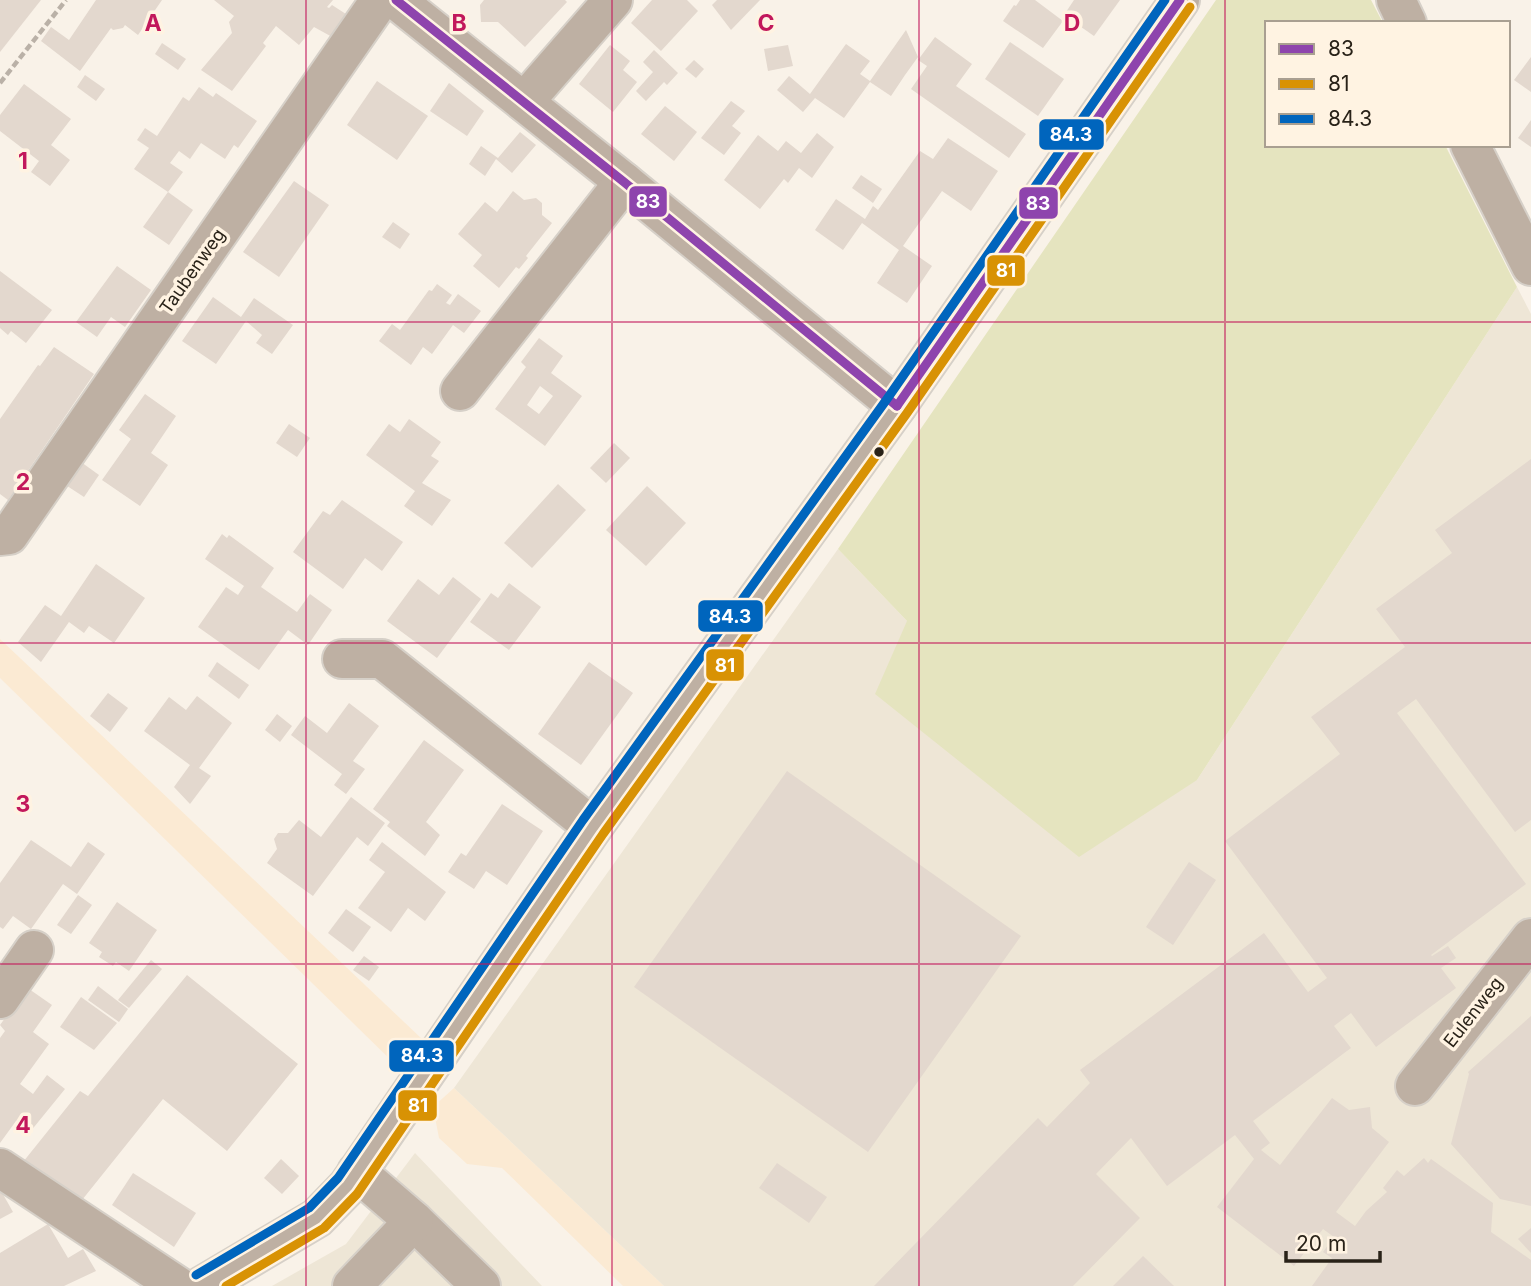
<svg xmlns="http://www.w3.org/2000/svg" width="1531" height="1286" font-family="Inter,sans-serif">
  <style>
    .built { fill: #fbead3 }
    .industrial { fill: #eee6d6 }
    .green { fill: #e5e4bf }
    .building { fill: #e3d8ce; fill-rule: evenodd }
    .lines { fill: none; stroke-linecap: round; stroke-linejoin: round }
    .minor-casing { stroke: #d6d0c8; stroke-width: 42 }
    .path { stroke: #bab1a7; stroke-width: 4.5; stroke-dasharray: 7 3.5; stroke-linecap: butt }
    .minor { stroke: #beb0a3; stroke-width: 38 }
    .bus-1-casing { stroke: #fff3e2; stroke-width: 14 }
    .bus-2-casing { stroke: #fff3e2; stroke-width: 14 }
    .bus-3-casing { stroke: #fff3e2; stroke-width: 14 }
    .bus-1 { stroke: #8e44ad; stroke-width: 9 }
    .bus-2 { stroke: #d89204; stroke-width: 9 }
    .bus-3 { stroke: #0065bd; stroke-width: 9 }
    .grid { fill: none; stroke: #c2185b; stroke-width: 2; stroke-opacity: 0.55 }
    .bus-dot { fill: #292218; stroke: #fff3e2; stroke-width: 2.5 }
    .labels { text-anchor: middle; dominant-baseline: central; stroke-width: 7; stroke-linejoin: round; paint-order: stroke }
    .street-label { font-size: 18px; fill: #292218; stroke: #fff3e2 }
    .grid-label { font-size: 23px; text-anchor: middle; font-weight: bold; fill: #c2185b; stroke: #fff3e2; stroke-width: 7; stroke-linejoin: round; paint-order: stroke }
    .line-badge { stroke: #fff3e2; stroke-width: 2.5 }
    .badge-label { font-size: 19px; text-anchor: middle; font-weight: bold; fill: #fff }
  </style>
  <rect width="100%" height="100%" fill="#f9f2e8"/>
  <!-- built -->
  <g class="built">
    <path d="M0 639 422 1039 398 1067 0 678Z"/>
    <path d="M454 1088 664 1286H623L502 1168 467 1164 439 1138 433 1107Z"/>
  </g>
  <!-- industrial -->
  <g class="industrial">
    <path d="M1517 287 1531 314V1286H664L454 1088 838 549 907 621 1197 780Z"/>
    <path d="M415 1153 542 1286H272L346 1244Z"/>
  </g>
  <!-- green -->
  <path class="green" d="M1216 0H1371L1383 23H1267V145H1445L1517 287 1197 780 1079 857 875 694 907 621 838 549Z"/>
  <!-- building -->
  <g class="building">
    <path d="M0 0H41L0 52Z"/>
    <path d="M96 0H162L138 35 125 25 123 28 113 30 111 28 80 71 41 41 51 27 69 40Z"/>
    <path d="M214 0H333L327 7 329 8 332 5 349 16 334 38 314 27 299 45 276 26 263 43 266 46 232 91 201 70 232 33 229 22 234 16Z"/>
    <path d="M484 0H565L567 2 525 47 498 22H481L480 5Z"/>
    <path d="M652 0H687L698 11 661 51 631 23Z"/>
    <path d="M717 0H760L731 30 712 5Z"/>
    <path d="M1020 0H1035L1063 21 1043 48 1003 21 1014 5 1016 6Z"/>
    <path d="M1074 0H1120L1094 36 1064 15Z"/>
    <path d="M906 30 918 57 905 75 891 96 870 82 844 118 815 98 803 112 777 90 789 76 810 94 846 44 870 61 860 74 870 81Z"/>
    <path d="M935 37 972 64 956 86 1026 134 1009 158 911 89 927 66 918 60Z"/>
    <path d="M1010 42 1064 79 1038 116 985 79Z"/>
    <path d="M162 43 186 59 178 70 155 54Z"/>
    <path d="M610 45 630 61 623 70 637 82 613 112 579 84Z"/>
    <path d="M788 45 793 66 768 71 764 49Z"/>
    <path d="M654 50 678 73 667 85 664 82 646 101 636 91 653 72 643 62Z"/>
    <path d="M1531 57V92L1514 80Z"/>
    <path d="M694 60 704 69 696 78 685 69Z"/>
    <path d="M85 75 105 89 96 101 77 87Z"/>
    <path d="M377 81 428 116 397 160 347 125Z"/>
    <path d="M449 83 484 111 467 136 430 111Z"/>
    <path d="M24 84 71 119 51 145 70 160 50 186 31 172 39 161 0 131V115Z"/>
    <path d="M199 87 213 97 216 93 257 121 238 148 234 145 225 159 201 143 190 159 179 151 170 163 183 172 168 192 134 169 149 148 137 140 145 128 157 136 183 97 189 101Z"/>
    <path d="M731 101 745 111 732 126 741 133 724 155 701 138Z"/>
    <path d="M665 106 697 132 674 161 641 134Z"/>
    <path d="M1531 120V147L1518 138Z"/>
    <path d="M520 132 536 145 512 173 496 159 485 176 469 164 481 146 498 158Z"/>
    <path d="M817 133 834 147 812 178 799 168 788 183 784 179 760 209 724 180 758 135 778 151 786 141 801 153Z"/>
    <path d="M948 138 998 171 971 211 942 191 912 233 903 246 932 266 907 303 877 283 899 250 862 223 843 250 815 230 836 199 865 219 873 206 878 210 920 151 933 159Z"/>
    <path d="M861 175 882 189 873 203 852 188Z"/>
    <path d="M294 181 329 205 279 277 243 252Z"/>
    <path d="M513 191 524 200 536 198 542 203V215L552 223 526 256 528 258 519 269 516 267 499 288 473 266 482 255 458 234 485 202 497 212Z"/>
    <path d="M168 192 193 210 169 245 143 227Z"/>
    <path d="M393 222 410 234 400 249 382 237Z"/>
    <path d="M117 266 151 290 125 327 111 317 97 337 76 322Z"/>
    <path d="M0 271 52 310 26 343 11 331 8 335 0 328Z"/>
    <path d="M437 284 452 295 446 303 450 305 458 294 481 311 464 333 453 325 432 354 423 347 411 365 379 341 392 324 400 330 429 290 432 291Z"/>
    <path d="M213 297 241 317 254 298 293 325 272 354 256 343 262 335 246 321 216 364 182 341Z"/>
    <path d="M539 338 563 356 551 373 582 396 545 446 495 409 526 367 521 362ZM540 386 553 396 539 414 527 405Z"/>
    <path d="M54 347 94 374 8 500 0 494V419L38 365 40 366Z"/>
    <path d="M145 394 176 416 151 453 168 465 140 506 102 480 131 439 119 430Z"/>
    <path d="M409 419 441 442 431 456 439 461 422 483 451 500 432 526 404 506 415 491 366 455 389 424 400 432Z"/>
    <path d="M289 424 310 438 297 457 276 443Z"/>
    <path d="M614 443 630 458 606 483 590 468Z"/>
    <path d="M74 457 99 475 84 497 58 480Z"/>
    <path d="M1531 459V820L1515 832 1416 699 1397 713 1526 884 1431 955 1432 956 1448 946 1456 958 1441 968 1456 988 1376 1047 1351 1013 1334 1026 1351 1048 1253 1121 1270 1143 1261 1150 1280 1165 1332 1098 1349 1110 1370 1107 1372 1128 1389 1142 1336 1212 1355 1226 1366 1211 1387 1192 1383 1188 1397 1170 1404 1176 1424 1158 1428 1163 1431 1159 1493 1203 1491 1232 1531 1260V1286H1312L1332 1258 1323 1252 1334 1237 1323 1229 1294 1266 1217 1207 1254 1159 1235 1135 1167 1186 1131 1138 1096 1174 1140 1218 1073 1286H874L1038 1118 1047 1127 1090 1083 1080 1070 1264 933 1308 992 1327 978 1225 841 1340 754 1311 717 1405 647 1376 609 1452 553 1435 530Z"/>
    <path d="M558 484 586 510 532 568 504 543Z"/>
    <path d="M647 486 686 523 646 566 606 530Z"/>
    <path d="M342 500 403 542 382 571 365 558 343 589 293 552 323 511 330 515Z"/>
    <path d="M222 534 227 538 229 535 274 568 261 587 297 612 310 594 332 610 308 645 288 630 259 670 198 627 226 587 238 595 244 586 205 559Z"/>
    <path d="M96 564 145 598 114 643 89 626 84 633 69 622 41 662 18 642 45 605 61 616Z"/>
    <path d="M453 577 481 599 437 658 387 621 418 579 439 595Z"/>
    <path d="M509 583 541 607 509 650 470 622 491 593 498 598Z"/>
    <path d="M217 662 249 685 239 699 208 676Z"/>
    <path d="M589 662 633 693 581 765 538 734Z"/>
    <path d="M108 693 128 708 110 732 90 716Z"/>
    <path d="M197 696 232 723 199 768 211 776 190 804 174 787 190 765 144 731 169 697 186 710Z"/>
    <path d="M349 703 379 726 353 761 365 769 346 794 334 785 342 774 291 735 305 716 327 733Z"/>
    <path d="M277 714 292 726 280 742 265 730Z"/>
    <path d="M424 740 464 770 426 822 440 835 425 856 387 826 390 822 373 809Z"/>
    <path d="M787 771 1021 936 868 1152 634 987Z"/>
    <path d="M351 797 385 823 368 846 357 837 313 896 267 863 277 849 274 839 278 833H288L299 820 321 837Z"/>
    <path d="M502 804 543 831 507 885 486 871 474 889 448 872 461 853 466 856Z"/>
    <path d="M31 840 71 867 88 842 105 854 77 894 63 884 31 929 13 916 3 929 0 927V883Z"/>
    <path d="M382 842 446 892 425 921 408 908 391 932 358 908 385 872 369 860Z"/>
    <path d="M1189 862 1216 880 1173 945 1146 927Z"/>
    <path d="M78 895 92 905 71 934 57 925Z"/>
    <path d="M117 902 157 930 129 971 116 962 113 966 99 957 102 952 89 943Z"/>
    <path d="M346 909 371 927 353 952 328 933Z"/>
    <path d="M364 956 379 967 369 981 353 970Z"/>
    <path d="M151 960 162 969 129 1008 118 1000Z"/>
    <path d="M187 975 298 1064 227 1151 163 1099 74 1210 19 1167 80 1091 88 1096Z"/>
    <path d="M98 986 128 1009 119 1022 88 1000Z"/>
    <path d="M29 989 52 1005 33 1032 49 1044 20 1084 33 1094 47 1075 65 1089 30 1132 16 1121 0 1143V1038L5 1031 0 1025 8 1014 10 1016Z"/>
    <path d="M81 997 117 1023 94 1050 60 1027Z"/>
    <path d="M1531 1016V1206L1500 1199 1451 1144 1469 1074 1468 1072Z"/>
    <path d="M281 1159 299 1176 282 1194 264 1178Z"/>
    <path d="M777 1163 827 1197 809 1223 759 1188Z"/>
    <path d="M133 1173 196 1213 174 1247 112 1205Z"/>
    <path d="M0 1189 13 1212 0 1219Z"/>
    <path d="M48 1224 68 1258 83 1249 96 1271 64 1286H0V1253Z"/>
    <path d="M1531 1228V1253L1518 1239Z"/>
    <path d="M1143 1256 1174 1286H1113Z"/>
  </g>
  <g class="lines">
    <!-- minor casing -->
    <g class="minor-casing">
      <g id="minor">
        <path d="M396 0 624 182 897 406"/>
        <path d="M1396 0 1407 23"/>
        <path d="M524 102 613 0"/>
        <path d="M1470 145 1531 266"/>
        <path d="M460 391 624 182"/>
        <path d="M0 536 9 535 380 0"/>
        <path d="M342 659H382L593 827"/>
        <path d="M0 999 34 950"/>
        <path d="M1415 1086 1531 938"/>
        <path d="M0 1168 178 1286"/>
        <path d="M414 1221 481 1286"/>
        <path d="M202 1286 317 1218 348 1186 593 827 897 406 1180 0"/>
        <path d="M352 1286 414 1221 357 1172"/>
      </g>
    </g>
    <!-- path -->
    <path class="path" d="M0 83 66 0"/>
    <!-- minor -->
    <use href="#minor" class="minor"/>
    <!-- bus-1 casing -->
    <g class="bus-1-casing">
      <g id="bus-1">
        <path d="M396 0 624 182 897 406"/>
        <path d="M897 406 1180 0"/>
      </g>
    </g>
    <!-- bus-2 casing -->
    <g class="bus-2-casing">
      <path id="bus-2" d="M226 1286 324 1228 357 1194 603 834 907 413 1190 7"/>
    </g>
    <!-- bus-3 casing -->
    <g class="bus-3-casing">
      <path id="bus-3" d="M196 1275 309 1208 338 1178 583 820 887 399 1165 0"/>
    </g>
    <!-- bus-1 -->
    <use href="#bus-1" class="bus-1"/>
    <!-- bus-2 -->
    <use href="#bus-2" class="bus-2"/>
    <!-- bus-3 -->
    <use href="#bus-3" class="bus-3"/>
  </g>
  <!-- grid -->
  <path class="grid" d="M306 0V1286M612 0V1286M919 0V1286M1225 0V1286M0 322H1531M0 643H1531M0 964H1531"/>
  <!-- markers -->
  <circle class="bus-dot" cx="879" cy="452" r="6"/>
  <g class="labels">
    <!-- street labels -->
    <g class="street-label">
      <text transform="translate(192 271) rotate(-55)">Taubenweg</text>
      <text transform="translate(1473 1012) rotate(-52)">Eulenweg</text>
    </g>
  </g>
  <g class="grid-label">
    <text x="153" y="31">A</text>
    <text x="459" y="31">B</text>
    <text x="766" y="31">C</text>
    <text x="1072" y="31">D</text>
    <text x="23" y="169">1</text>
    <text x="23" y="490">2</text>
    <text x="23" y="812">3</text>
    <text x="23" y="1133">4</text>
  </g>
  <g class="line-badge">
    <rect x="1038" y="118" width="67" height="33" rx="7" fill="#0065bd"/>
    <rect x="628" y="185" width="40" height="33" rx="7" fill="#8e44ad"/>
    <rect x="1018" y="186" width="41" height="34" rx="7" fill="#8e44ad"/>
    <rect x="986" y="254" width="40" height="33" rx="7" fill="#d89204"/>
    <rect x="697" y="599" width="67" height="34" rx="7" fill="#0065bd"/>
    <rect x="705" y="648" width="40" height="34" rx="7" fill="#d89204"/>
    <rect x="388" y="1039" width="67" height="34" rx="7" fill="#0065bd"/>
    <rect x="397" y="1089" width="41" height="33" rx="7" fill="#d89204"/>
  </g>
  <g class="badge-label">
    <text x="1071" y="141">84.3</text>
    <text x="648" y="208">83</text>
    <text x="1038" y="210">83</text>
    <text x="1006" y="277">81</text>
    <text x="730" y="623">84.3</text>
    <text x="725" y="672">81</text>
    <text x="422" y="1062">84.3</text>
    <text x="418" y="1112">81</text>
  </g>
  <!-- legend -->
  <rect x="1265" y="21" width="245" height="126" fill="#fff3e2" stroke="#a99f91" stroke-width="2"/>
  <rect x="1279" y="44" width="35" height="10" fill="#8e44ad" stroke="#a99f91" stroke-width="2"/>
  <text x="1328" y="56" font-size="21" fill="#292218">83</text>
  <rect x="1279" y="79" width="35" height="10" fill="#d89204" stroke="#a99f91" stroke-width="2"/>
  <text x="1328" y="91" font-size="21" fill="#292218">81</text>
  <rect x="1279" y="114" width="35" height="10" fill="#0065bd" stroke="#a99f91" stroke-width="2"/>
  <text x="1328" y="126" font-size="21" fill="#292218">84.3</text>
  <!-- scale -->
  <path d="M1286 1251v10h94v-10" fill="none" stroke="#292218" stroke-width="3.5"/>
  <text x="1296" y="1251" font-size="21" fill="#292218" stroke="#fff3e2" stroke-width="5" paint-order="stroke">20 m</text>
</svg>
